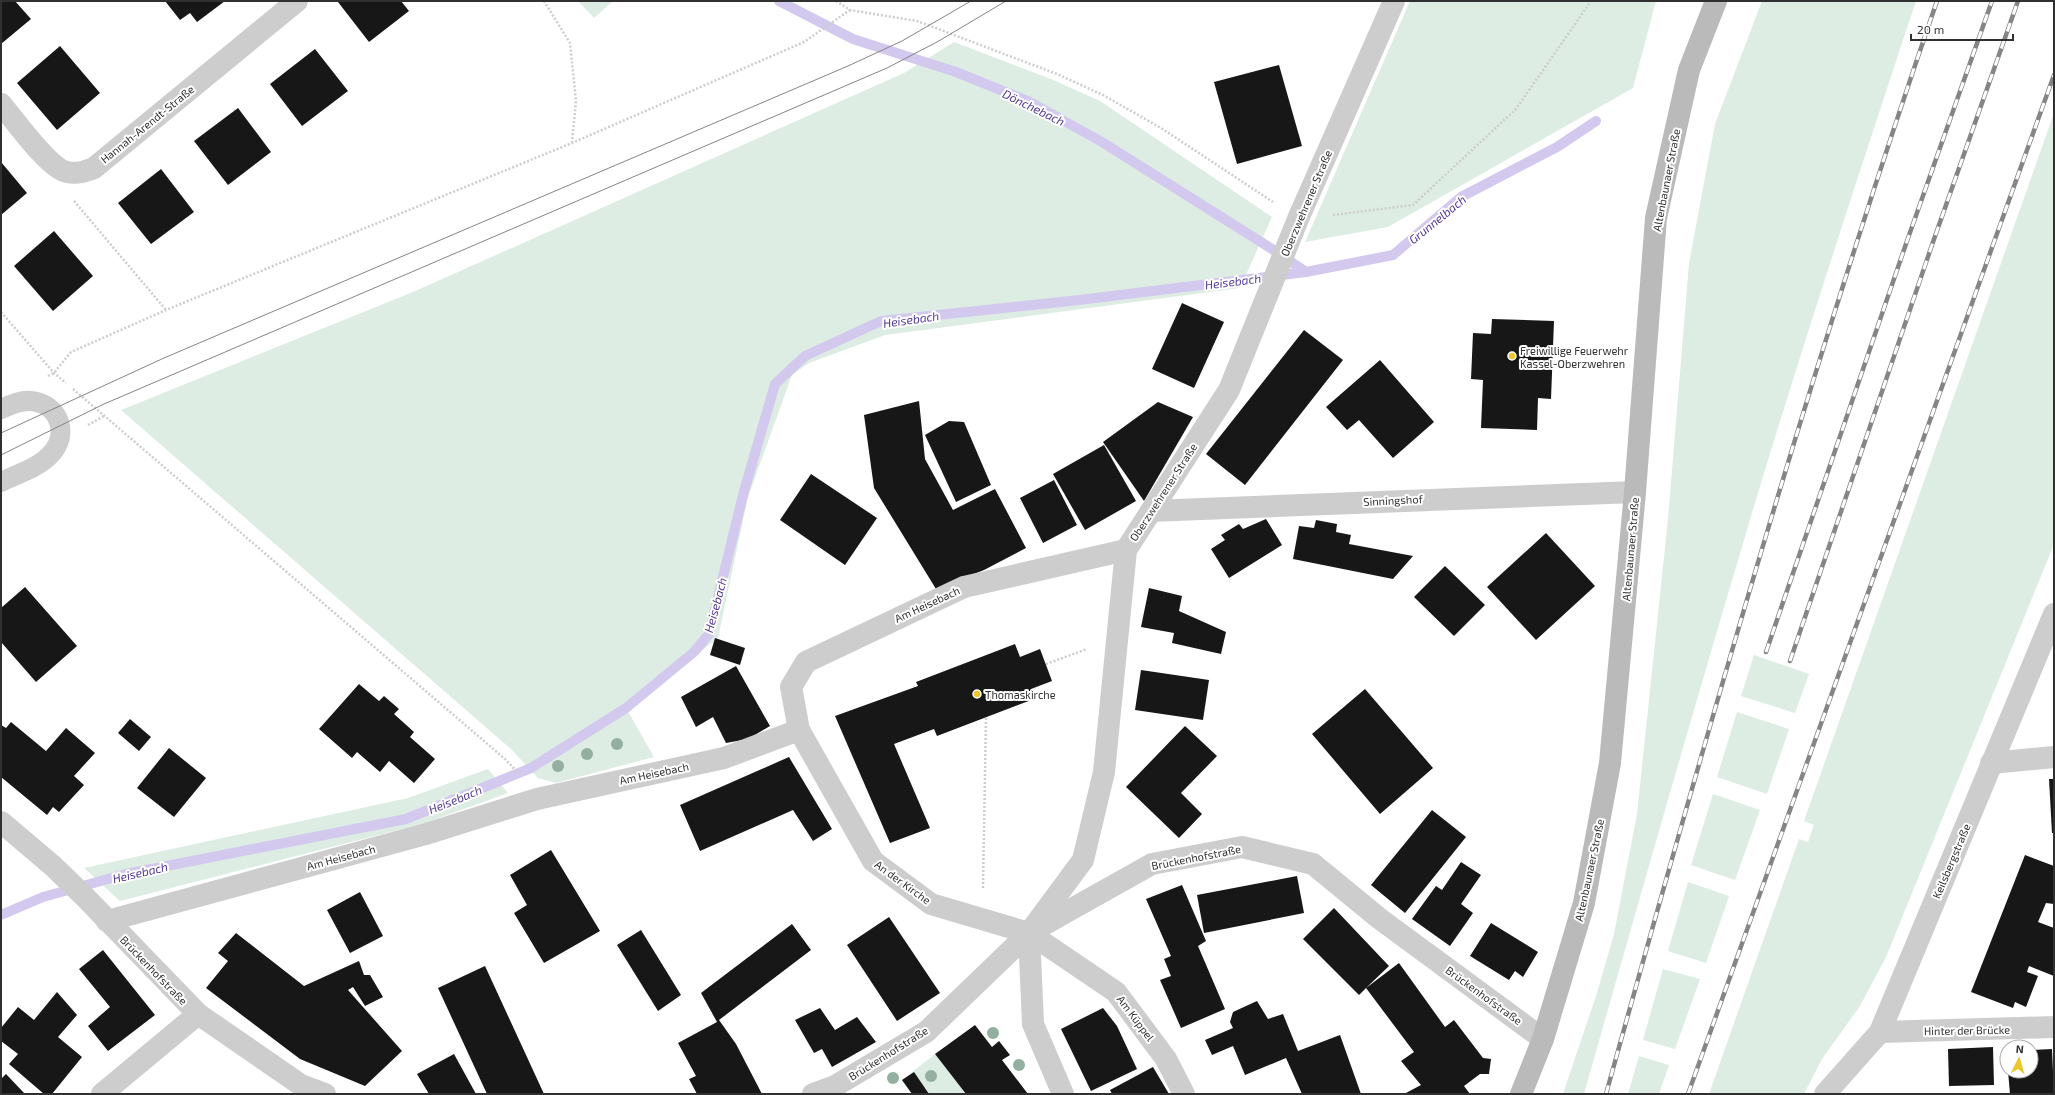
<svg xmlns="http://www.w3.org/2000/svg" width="2055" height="1095" font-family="'Exo 2',sans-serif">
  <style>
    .green { fill: #ddede3 }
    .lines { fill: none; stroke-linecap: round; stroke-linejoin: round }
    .stream { stroke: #d3c9ee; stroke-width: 10 }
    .building { fill: #171717 }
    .path { stroke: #cdcdcd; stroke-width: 2.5; stroke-dasharray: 2 2; stroke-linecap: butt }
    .lane { stroke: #cdcdcd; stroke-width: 20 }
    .street { stroke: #cdcdcd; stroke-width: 22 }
    .secondary { stroke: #bababa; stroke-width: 22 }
    .tram { stroke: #858585; stroke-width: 1 }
    .rail-casing { stroke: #858585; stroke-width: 4.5 }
    .rail { stroke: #fff; stroke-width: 3; stroke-dasharray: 9; stroke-linecap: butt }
    .tree { fill: #93af9f }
    .poi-dot { fill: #ecc72c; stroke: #fff; stroke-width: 1.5 }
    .labels { text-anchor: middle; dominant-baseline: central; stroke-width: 4; stroke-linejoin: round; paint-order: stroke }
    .street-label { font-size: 11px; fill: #303030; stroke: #fff }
    .poi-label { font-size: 11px; fill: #303030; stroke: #fff; text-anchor: start }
    .water-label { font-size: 12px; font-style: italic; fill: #523a96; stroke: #fff }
  </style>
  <rect width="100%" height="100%" fill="#fff"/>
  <!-- green -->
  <g class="green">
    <path d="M578 1H613L594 18Z"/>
    <path d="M1410 1H1656L1633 88 1388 227 1305 242Z"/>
    <path d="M1762 1H1916C1862 164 1808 328 1758 493 1698 693 1641 893 1584 1094H1563L1597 993 1614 934 1637 814 1668 519 1689 263 1715 124Z"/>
    <path d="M954 42 1051 79 1100 101 1272 217 1240 288 885 335 809 363 792 375 748 497 718 638 626 708 654 757 556 783 538 778 512 750 121 410 413 292 904 73Z"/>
    <path d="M2054 113V544L1886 957 1860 1006 1822 1059 1804 1094H1709L1799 839 1808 842 1814 825 1804 821Z"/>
    <path d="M1754 655 1809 674 1795 713 1741 696Z"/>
    <path d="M1737 712 1789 729 1767 794 1717 777Z"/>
    <path d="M488 769 508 793 422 824 120 901 84 868 408 798Z"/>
    <path d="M1713 794 1760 810 1735 880 1691 865Z"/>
    <path d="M1688 882 1729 896 1706 963 1668 951Z"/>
    <path d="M1663 969 1700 979 1675 1049 1643 1040Z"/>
    <path d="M935 1054 966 1094H912L902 1080Z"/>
    <path d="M1639 1056 1669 1065 1659 1094H1628Z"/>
  </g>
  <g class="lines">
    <!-- stream -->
    <g class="stream">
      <path d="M779 1 853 39 956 72 1030 102 1102 142 1272 249 1306 272"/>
      <path d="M1 915 43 897 126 874 406 819 492 784 531 768 626 708 694 652 709 634 743 495 775 384 805 356 881 321 1079 300 1306 272 1393 255 1461 197 1557 147 1596 121"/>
    </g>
  </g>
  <!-- building -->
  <g class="building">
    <path d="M1 1H15L31 19 1 44Z"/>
    <path d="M165 1H225L197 22 190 13 180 20Z"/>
    <path d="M339 1H401L409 11 369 42 338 2Z"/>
    <path d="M60 46 100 93 57 130 17 83Z"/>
    <path d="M315 49 348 91 302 126 270 84Z"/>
    <path d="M1279 65 1302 146 1237 164 1214 82Z"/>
    <path d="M238 108 271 152 228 185 194 141Z"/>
    <path d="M1 162 27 193 1 215Z"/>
    <path d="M161 169 194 212 151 244 118 203Z"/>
    <path d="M54 231 93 276 53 311 14 266Z"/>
    <path d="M1182 303 1224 322 1194 388 1152 369Z"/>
    <path d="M1492 319 1554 321 1551 399 1538 398 1537 430 1481 428 1483 380 1471 379 1473 333 1491 334Z"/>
    <path d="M1304 330 1343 360 1245 485 1206 454Z"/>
    <path d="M1380 360 1434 422 1393 458 1359 420 1347 430 1326 407Z"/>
    <path d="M919 401 925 459 953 510 995 489 1026 548 984 570 936 589 874 488 864 415Z"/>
    <path d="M1158 402 1193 417 1144 501 1103 442Z"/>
    <path d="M949 421 964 422 991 485 956 502 925 435Z"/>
    <path d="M1104 445 1136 501 1085 530 1053 474Z"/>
    <path d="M811 474 877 518 845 565 780 520Z"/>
    <path d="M1054 480 1077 525 1043 543 1020 498Z"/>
    <path d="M1266 519 1282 545 1229 578 1211 549 1225 540 1221 535 1239 524 1243 529Z"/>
    <path d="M1316 520 1337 524 1336 532 1351 535 1349 544 1413 556 1393 579 1293 559 1299 526 1314 528Z"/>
    <path d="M1546 533 1595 586 1536 640 1487 587Z"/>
    <path d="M1445 566 1485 605 1454 636 1414 597Z"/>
    <path d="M25 587 77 646 36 682 1 642V608Z"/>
    <path d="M1149 588 1182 596 1179 611 1226 632 1221 654 1172 643 1174 633 1141 627Z"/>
    <path d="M715 638 745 648 740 665 710 655Z"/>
    <path d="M1015 644 1020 657 1040 649 1052 681 1031 689 1034 699 937 736 934 729 894 744 930 828 890 843 835 716 918 686 916 682Z"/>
    <path d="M736 666 770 726 748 739 726 743 713 717 696 727 681 697Z"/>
    <path d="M1141 670 1209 680 1203 720 1135 710Z"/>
    <path d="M359 684 379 701 384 696 399 709 394 714 414 732 410 737 435 759 414 783 389 761 380 772 357 752 352 758 319 729Z"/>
    <path d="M1365 689 1433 768 1380 814 1312 734Z"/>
    <path d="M130 719 151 737 139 751 118 733Z"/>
    <path d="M11 722 46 751 66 728 95 753 74 776 84 785 59 812 53 807 47 815 1 777V725L6 728Z"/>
    <path d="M1185 726 1217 756 1181 793 1202 814 1179 838 1126 787Z"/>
    <path d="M169 748 206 778 174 817 137 788Z"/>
    <path d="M789 757 832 829 813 841 793 810 700 851 680 805Z"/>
    <path d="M2049 779H2054V833H2052Z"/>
    <path d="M1432 810 1466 837 1405 913 1371 885Z"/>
    <path d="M551 850 600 931 544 963 514 913 527 905 510 875Z"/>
    <path d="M2025 855 2054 866 2053 879 2054 904 2046 903 2038 922 2054 928V976L2029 966 2027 972 2038 976 2026 1007 2015 1002 2013 1008 1971 992Z"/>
    <path d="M1461 862 1481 875 1461 904 1473 913 1450 946 1412 919 1436 886 1442 890Z"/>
    <path d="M1297 876 1304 913 1204 933 1197 895Z"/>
    <path d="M1182 885 1206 941 1198 946 1225 1009 1181 1028 1160 980 1171 976 1164 959 1171 956 1146 899Z"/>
    <path d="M360 892 383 936 350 953 327 910Z"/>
    <path d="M1334 908 1389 966 1366 988 1399 963 1445 1027 1454 1020 1483 1058 1491 1059 1489 1074H1480L1464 1086 1470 1094H1404L1421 1085 1401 1061 1414 1052 1366 988 1359 995 1303 939Z"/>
    <path d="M889 917 940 993 897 1021 847 945Z"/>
    <path d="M1491 923 1538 952 1523 977 1515 971 1509 980 1470 956Z"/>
    <path d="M792 924 811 950 719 1020 736 1044 762 1094H697L689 1079 696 1076 678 1043 717 1022 701 993Z"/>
    <path d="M641 930 681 995 658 1011 617 945Z"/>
    <path d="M236 933 304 986 359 961 364 975H370L383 997 365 1006 353 987 348 990 402 1051 365 1086 300 1059 206 988 228 961 218 953Z"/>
    <path d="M103 950 155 1015 108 1051 88 1026 110 1007 79 969Z"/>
    <path d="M485 966 544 1094H487L438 988Z"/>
    <path d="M57 992 77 1015 58 1037 82 1057 52 1094H44L9 1064 18 1054 1 1041V1028L18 1007 34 1020Z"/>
    <path d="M1257 1001 1268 1019 1283 1014 1298 1051 1340 1035 1361 1094H1302L1286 1058 1245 1075 1233 1046 1212 1055 1205 1040 1233 1028 1230 1022 1233 1012Z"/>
    <path d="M820 1008 835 1030 857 1017 876 1042 832 1067 822 1049 814 1053 795 1020Z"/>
    <path d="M1103 1008 1117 1026 1137 1069 1091 1091 1061 1029Z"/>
    <path d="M975 1025 992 1047 999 1041 1010 1055 1002 1060 1028 1094H966L935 1054Z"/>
    <path d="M1993 1047 1994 1085 1949 1086 1948 1049Z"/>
    <path d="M2052 1049 2054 1094H2010L2008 1071H2031V1050Z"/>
    <path d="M454 1054 476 1094H429L417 1074Z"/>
    <path d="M1153 1067 1169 1094H1112L1110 1090Z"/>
    <path d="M914 1072 929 1094H912L902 1080Z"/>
    <path d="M6 1074 25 1094H1V1079Z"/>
  </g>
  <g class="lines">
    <!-- path -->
    <g class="path">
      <path d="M544 1 570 43 576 101 572 142"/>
      <path d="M836 1 850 10 917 21 1057 74 1103 95 1161 128 1273 202"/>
      <path d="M74 201 166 310"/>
      <path d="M1333 215 1413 205 1516 109 1591 1"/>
      <path d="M1 312 54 373 66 383"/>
      <path d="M48 376 54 373 71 352 166 310 572 143 804 42 850 10"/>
      <path d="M73 389 505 759 519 774"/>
      <path d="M88 425 104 416"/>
      <path d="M1046 664 1087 649"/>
      <path d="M983 888 986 717"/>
    </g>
    <!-- lane -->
    <path class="lane" d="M1 409C10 405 20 400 31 401 60 404 70 435 50 455 38 468 17 474 1 482"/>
    <!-- street -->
    <g class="street">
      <path d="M1 104C14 119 49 169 67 172 77 174 84 172 94 168L297 1"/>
      <path d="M1151 511 1635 492"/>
      <path d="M1126 550 964 587 806 662 791 687 799 730 873 861 931 904 1029 933 1116 992 1166 1059 1184 1094"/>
      <path d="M1991 763 2054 757"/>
      <path d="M1 822 53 866 85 897 198 1014 301 1085 325 1094"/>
      <path d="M107 921 426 834 537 799 724 758 799 730"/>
      <path d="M1880 1032 2054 1027"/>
      <path d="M102 1094 198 1014"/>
      <path d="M813 1094 835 1086 926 1032 1029 933 1152 864 1242 847 1313 864 1380 919 1543 1039"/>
      <path d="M1063 1094 1033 1024 1029 933 1083 860 1104 772 1126 550 1229 390 1298 219 1394 1"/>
      <path d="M1825 1094 1880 1032 2054 614"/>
    </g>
    <!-- secondary -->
    <path class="secondary" d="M1521 1094 1543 1039 1584 903 1610 763 1635 492 1656 218 1689 70 1716 1"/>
    <!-- tram -->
    <g class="tram">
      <path d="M1 433 164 358 848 66 902 41 971 1"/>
      <path d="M1 455 104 404 887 68 937 42 1006 1"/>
    </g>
    <!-- rail casing -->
    <g class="rail-casing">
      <g id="rail">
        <path d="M1766 652 1907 241 1992 1"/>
        <path d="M1790 661 1933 242 2018 1"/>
        <path d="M1606 1094C1708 727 1813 361 1937 1"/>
        <path d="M1688 1094 2054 75"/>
      </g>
    </g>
    <!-- rail -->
    <use href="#rail" class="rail"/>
  </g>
  <!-- trees -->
  <g class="tree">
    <circle cx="617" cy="744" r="6"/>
    <circle cx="587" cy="754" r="6"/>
    <circle cx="558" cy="766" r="6"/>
    <circle cx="993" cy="1033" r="6"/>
    <circle cx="1019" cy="1065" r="6"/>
    <circle cx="931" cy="1076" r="6"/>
    <circle cx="893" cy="1078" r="6"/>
  </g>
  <!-- markers -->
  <g class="poi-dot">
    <circle cx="1512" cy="356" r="4"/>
    <circle cx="977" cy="694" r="4"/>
  </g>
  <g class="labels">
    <!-- street labels -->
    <g class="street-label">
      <text transform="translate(147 124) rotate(-39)">Hannah-Arendt-Straße</text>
      <text transform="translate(1666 180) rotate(-79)">Altenbaunaer Straße</text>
      <text transform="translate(1306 203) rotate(-67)">Oberzwehrener Straße</text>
      <text transform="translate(1163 492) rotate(-57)">Oberzwehrener Straße</text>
      <text transform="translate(1393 500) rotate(-3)">Sinningshof</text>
      <text transform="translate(1630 549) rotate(-85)">Altenbaunaer Straße</text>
      <text transform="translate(927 604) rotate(-25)">Am Heisebach</text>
      <text transform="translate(654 773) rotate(-12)">Am Heisebach</text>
      <text transform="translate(341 857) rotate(-15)">Am Heisebach</text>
      <text transform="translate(1196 857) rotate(-11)">Brückenhofstraße</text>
      <text transform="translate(1951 861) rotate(-67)">Keilsbergstraße</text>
      <text transform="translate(1589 870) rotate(-78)">Altenbaunaer Straße</text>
      <text transform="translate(903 882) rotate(36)">An der Kirche</text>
      <text transform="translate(154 970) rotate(46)">Brückenhofstraße</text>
      <text transform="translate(1484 995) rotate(36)">Brückenhofstraße</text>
      <text transform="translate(1136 1018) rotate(53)">Am Küppel</text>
      <text transform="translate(1967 1030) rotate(-1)">Hinter der Brücke</text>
      <text transform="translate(888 1053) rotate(-32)">Brückenhofstraße</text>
    </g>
    <!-- poi labels -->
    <g class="poi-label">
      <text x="1520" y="350">Freiwillige Feuerwehr<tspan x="1520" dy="13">Kassel-Oberzwehren</tspan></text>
      <text x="985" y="694">Thomaskirche</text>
    </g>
    <!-- water labels -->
    <g class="water-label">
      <text transform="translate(1034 107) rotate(26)">Dönchebach</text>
      <text transform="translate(1437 219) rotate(-39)">Grunnelbach</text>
      <text transform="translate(1233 281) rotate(-7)">Heisebach</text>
      <text transform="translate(911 319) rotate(-8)">Heisebach</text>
      <text transform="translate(715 605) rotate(-75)">Heisebach</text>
      <text transform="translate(455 799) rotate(-22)">Heisebach</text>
      <text transform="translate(140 872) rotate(-13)">Heisebach</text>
    </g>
  </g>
  <!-- border -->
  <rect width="2055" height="1095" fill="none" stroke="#303030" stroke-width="4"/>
  <!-- north arrow -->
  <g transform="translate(2019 1059) rotate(5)"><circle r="19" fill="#ffffff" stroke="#acacac"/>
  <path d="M0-3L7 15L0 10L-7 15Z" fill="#ecc72c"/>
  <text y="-6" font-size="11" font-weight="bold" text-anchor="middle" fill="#303030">N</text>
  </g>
  <!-- scale -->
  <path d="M1911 34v6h102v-6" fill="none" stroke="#303030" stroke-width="2"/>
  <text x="1917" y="34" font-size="12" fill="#303030" stroke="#ffffff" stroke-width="3" paint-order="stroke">20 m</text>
</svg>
